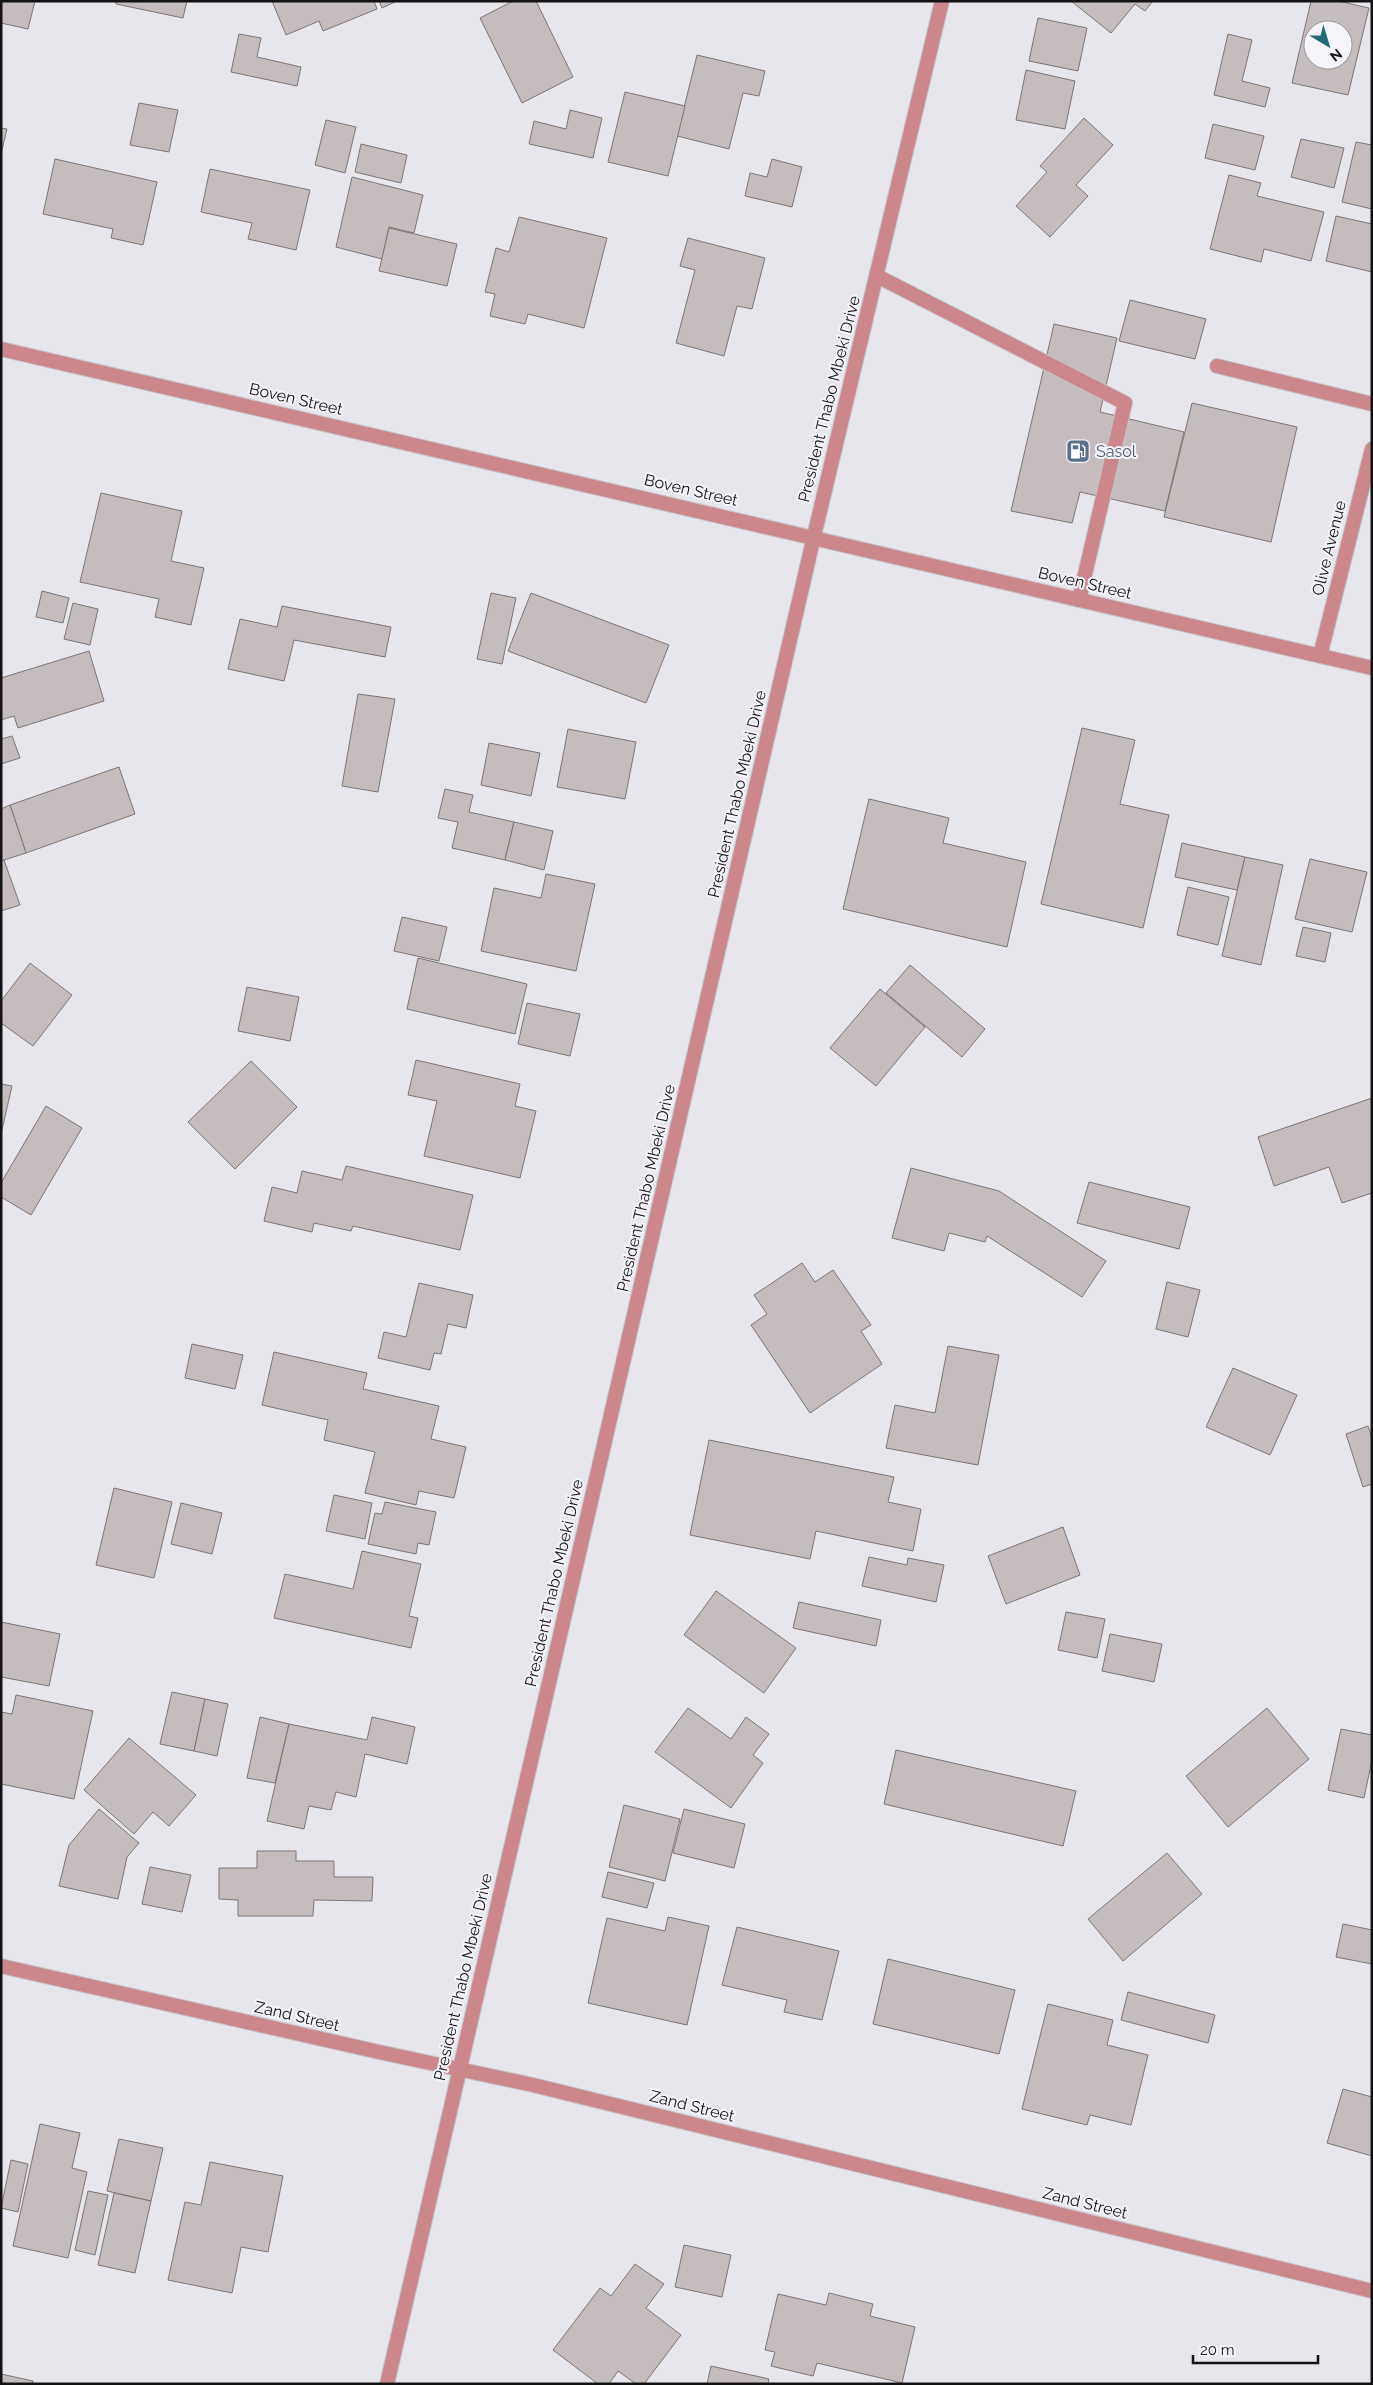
<svg xmlns="http://www.w3.org/2000/svg" width="1373" height="2385" font-family="Raleway,sans-serif">
  <style>
    .building { fill: #c5bdbd; stroke: #7d7675; fill-rule: evenodd }
    .lines { fill: none; stroke-linecap: round; stroke-linejoin: round }
    .service-casing { stroke: #c5c4ca; stroke-width: 16 }
    .minor-casing { stroke: #c5c4ca; stroke-width: 16 }
    .tertiary-casing { stroke: #c5c4ca; stroke-width: 16 }
    .service { stroke: #cb878b; stroke-width: 14 }
    .minor { stroke: #cb878b; stroke-width: 14 }
    .tertiary { stroke: #cb878b; stroke-width: 14 }
    .labels { text-anchor: middle; dominant-baseline: central; stroke-width: 4; stroke-linejoin: round; paint-order: stroke }
    .street-label { font-size: 16px; fill: #131315; stroke: #f4f4fa }
    .service-label { font-size: 16px; fill: #4e5e75; stroke: #f4f4fa; text-anchor: start }
  </style>
  <rect width="100%" height="100%" fill="#e7e6ed"/>
  <!-- building -->
  <g class="building">
    <path d="M1 1H35L28 29 1 23Z"/>
    <path d="M116 1H187L183 18 116 4Z"/>
    <path d="M272 1H374L377 9 323 31 319 21 286 35Z"/>
    <path d="M379 1H397L382 8Z"/>
    <path d="M513 1H536L573 77 522 103 480 18Z"/>
    <path d="M1071 1H1153L1145 11 1135 4 1111 33Z"/>
    <path d="M1311 1H1338L1369 8 1348 95 1292 83ZM1313 30H1343V60H1313Z"/>
    <path d="M1038 18 1087 28 1078 71 1029 61Z"/>
    <path d="M239 34 261 38 257 57 301 67 297 86 231 72Z"/>
    <path d="M1228 34 1252 40 1242 81 1270 88 1265 107 1214 95Z"/>
    <path d="M697 55 765 71 759 96 743 93 729 149 677 136Z"/>
    <path d="M1026 70 1075 81 1065 129 1016 120Z"/>
    <path d="M625 92 685 106 668 176 608 162Z"/>
    <path d="M139 103 178 110 169 152 130 145Z"/>
    <path d="M570 110 602 118 593 158 529 144 534 121 566 129Z"/>
    <path d="M1084 118 1113 145 1076 185 1088 196 1050 237 1016 206 1047 172 1040 166Z"/>
    <path d="M326 120 356 127 345 173 315 165Z"/>
    <path d="M1213 124 1264 136 1255 170 1205 158Z"/>
    <path d="M1 128 7 129 1 154Z"/>
    <path d="M1301 139 1344 148 1334 188 1291 177Z"/>
    <path d="M1356 142 1372 145V209L1342 202Z"/>
    <path d="M361 144 407 155 401 183 355 172Z"/>
    <path d="M55 159 157 182 143 245 111 238 113 229 43 214Z"/>
    <path d="M772 159 802 167 792 207 745 196 750 173 767 177Z"/>
    <path d="M210 169 310 190 296 250 248 239 252 223 201 212Z"/>
    <path d="M1229 175 1261 183 1257 196 1324 212 1311 261 1264 249 1261 262 1210 249Z"/>
    <path d="M352 177 423 195 414 233 389 227 382 259 336 247Z"/>
    <path d="M1336 216 1372 224V272L1326 261Z"/>
    <path d="M519 217 607 238 584 328 528 314 525 324 490 316 495 294 485 292 496 248 509 252Z"/>
    <path d="M389 228 457 244 447 286 379 271Z"/>
    <path d="M688 238 765 258 752 309 737 306 724 356 676 343 695 270 680 266Z"/>
    <path d="M1130 300 1206 319 1195 359 1119 341Z"/>
    <path d="M1054 324 1117 338 1100 412 1184 432 1165 511 1080 492 1072 523 1011 511Z"/>
    <path d="M1192 403 1297 427 1271 542 1164 517Z"/>
    <path d="M101 493 182 511 171 561 204 568 191 625 155 617 159 599 80 582Z"/>
    <path d="M42 591 69 598 63 623 36 617Z"/>
    <path d="M491 593 516 598 502 664 477 659Z"/>
    <path d="M531 593 669 645 646 703 508 651Z"/>
    <path d="M73 603 98 609 90 645 64 639Z"/>
    <path d="M282 606 391 627 385 657 294 640 284 681 228 669 240 619 277 627Z"/>
    <path d="M89 651 104 701 18 728 14 716 1 720V678Z"/>
    <path d="M358 694 395 699 378 792 342 786Z"/>
    <path d="M1082 728 1135 740 1120 804 1169 815 1143 928 1041 904Z"/>
    <path d="M568 729 636 742 625 799 557 787Z"/>
    <path d="M12 736 20 758 1 764V739Z"/>
    <path d="M489 743 540 753 531 796 481 785Z"/>
    <path d="M119 767 135 814 26 853 10 805Z"/>
    <path d="M445 789 473 795 469 812 514 822 505 860 452 848 458 822 438 818Z"/>
    <path d="M869 799 949 818 943 843 1026 862 1007 947 843 909Z"/>
    <path d="M10 805 26 853 1 861V809Z"/>
    <path d="M514 822 553 831 544 870 505 860Z"/>
    <path d="M1182 843 1245 857 1237 890 1175 877Z"/>
    <path d="M1245 857 1283 865 1261 965 1222 956Z"/>
    <path d="M1310 859 1367 872 1352 932 1295 919Z"/>
    <path d="M4 860 20 905 1 911V861Z"/>
    <path d="M546 874 595 884 576 971 481 951 494 888 541 898Z"/>
    <path d="M1188 887 1229 897 1218 945 1177 935Z"/>
    <path d="M402 917 447 927 439 961 394 951Z"/>
    <path d="M1303 927 1331 933 1325 962 1296 956Z"/>
    <path d="M418 958 527 984 515 1034 407 1009Z"/>
    <path d="M30 963 72 995 33 1046 1 1023V1001Z"/>
    <path d="M910 965 985 1029 962 1057 886 993Z"/>
    <path d="M247 987 299 997 290 1041 238 1031Z"/>
    <path d="M880 989 925 1027 876 1086 830 1048Z"/>
    <path d="M527 1003 580 1014 570 1056 518 1044Z"/>
    <path d="M416 1060 520 1084 515 1106 536 1111 520 1178 424 1156 437 1101 408 1095Z"/>
    <path d="M251 1061 297 1107 235 1169 188 1122Z"/>
    <path d="M1 1084 12 1086 1 1134Z"/>
    <path d="M1372 1098V1193L1342 1203 1329 1167 1274 1186 1258 1137Z"/>
    <path d="M46 1106 82 1128 31 1215 1 1197V1183Z"/>
    <path d="M346 1166 473 1195 460 1250 353 1226 351 1231 314 1223 312 1232 264 1221 272 1187 297 1193 302 1171 342 1180Z"/>
    <path d="M911 1168 999 1191 1106 1261 1082 1297 987 1236 985 1242 949 1233 944 1251 892 1238Z"/>
    <path d="M1089 1182 1190 1207 1179 1249 1077 1223Z"/>
    <path d="M802 1263 815 1282 833 1270 871 1325 861 1331 882 1364 810 1413 751 1325 767 1314 754 1295Z"/>
    <path d="M1167 1282 1200 1290 1188 1337 1156 1329Z"/>
    <path d="M419 1283 473 1295 466 1328 448 1324 441 1354 434 1353 430 1370 378 1358 384 1332 406 1337Z"/>
    <path d="M192 1344 243 1355 235 1389 185 1378Z"/>
    <path d="M948 1346 999 1355 978 1465 886 1448 895 1405 935 1413Z"/>
    <path d="M274 1352 367 1373 363 1389 439 1406 431 1439 466 1447 454 1498 419 1491 416 1505 365 1493 375 1452 324 1440 328 1420 262 1405Z"/>
    <path d="M1233 1368 1297 1395 1270 1455 1206 1427Z"/>
    <path d="M1368 1426 1372 1438V1484L1363 1487 1346 1434Z"/>
    <path d="M709 1440 894 1477 888 1502 921 1509 913 1551 816 1531 810 1559 690 1535Z"/>
    <path d="M114 1488 172 1502 154 1578 96 1565Z"/>
    <path d="M334 1495 372 1503 365 1539 326 1531Z"/>
    <path d="M385 1502 436 1512 429 1545 418 1543 416 1554 368 1544 375 1513 382 1514Z"/>
    <path d="M181 1503 222 1513 212 1554 171 1544Z"/>
    <path d="M1063 1527 1080 1575 1006 1604 988 1556Z"/>
    <path d="M362 1551 421 1564 409 1616 418 1618 411 1648 274 1618 285 1574 353 1589Z"/>
    <path d="M869 1557 907 1565 908 1558 944 1565 936 1602 862 1586Z"/>
    <path d="M716 1591 796 1648 764 1693 684 1635Z"/>
    <path d="M799 1602 881 1620 876 1646 793 1628Z"/>
    <path d="M1066 1612 1105 1619 1097 1658 1058 1650Z"/>
    <path d="M1 1622 60 1634 49 1686 1 1677Z"/>
    <path d="M1110 1634 1162 1644 1154 1682 1102 1671Z"/>
    <path d="M172 1692 205 1699 194 1751 160 1744Z"/>
    <path d="M16 1695 93 1711 74 1799 1 1784V1712L12 1714Z"/>
    <path d="M205 1699 228 1704 217 1756 194 1751Z"/>
    <path d="M688 1708 731 1739 746 1717 769 1734 753 1755 763 1763 731 1808 655 1752Z"/>
    <path d="M1267 1708 1309 1759 1228 1827 1186 1776Z"/>
    <path d="M260 1717 289 1724 275 1783 247 1778Z"/>
    <path d="M372 1717 415 1727 407 1764 365 1754 356 1797 336 1792 331 1810 309 1806 304 1829 267 1821 289 1724 367 1740Z"/>
    <path d="M1341 1729 1372 1735V1760L1364 1798 1328 1790Z"/>
    <path d="M129 1738 196 1795 169 1826 153 1812 134 1834 84 1790Z"/>
    <path d="M896 1750 1076 1791 1063 1846 884 1804Z"/>
    <path d="M624 1805 680 1819 665 1881 609 1867Z"/>
    <path d="M99 1809 139 1843 127 1857 118 1899 59 1886 69 1845Z"/>
    <path d="M684 1809 745 1824 734 1868 673 1853Z"/>
    <path d="M257 1851H296V1861H334V1877H373L372 1901 314 1900 313 1916H238V1900L219 1899V1868H257Z"/>
    <path d="M1167 1853 1202 1894 1123 1961 1088 1919Z"/>
    <path d="M150 1867 191 1875 182 1912 142 1904Z"/>
    <path d="M608 1872 654 1883 647 1908 602 1897Z"/>
    <path d="M668 1917 709 1926 687 2025 588 2003 607 1918 665 1931Z"/>
    <path d="M1343 1924 1372 1930V1964L1336 1957Z"/>
    <path d="M737 1927 839 1951 822 2020 784 2012 787 2000 722 1985Z"/>
    <path d="M888 1959 1015 1990 999 2054 873 2024Z"/>
    <path d="M1128 1992 1215 2015 1208 2043 1121 2020Z"/>
    <path d="M1048 2004 1113 2020 1107 2045 1148 2055 1131 2125 1090 2115 1087 2125 1022 2109Z"/>
    <path d="M1343 2089 1372 2097V2156L1327 2143Z"/>
    <path d="M40 2124 80 2133 72 2168 87 2172 68 2258 13 2246Z"/>
    <path d="M119 2139 163 2148 151 2201 107 2191Z"/>
    <path d="M11 2160 28 2164 18 2212 1 2208Z"/>
    <path d="M210 2162 283 2176 268 2252 241 2247 232 2293 168 2280 185 2202 201 2205Z"/>
    <path d="M88 2191 108 2195 95 2255 75 2250Z"/>
    <path d="M114 2193 151 2201 135 2273 98 2265Z"/>
    <path d="M684 2245 731 2255 722 2297 675 2287Z"/>
    <path d="M635 2264 664 2284 646 2308 681 2335 644 2384H636L618 2371 609 2384H598L553 2350 600 2288 611 2296Z"/>
    <path d="M829 2293 873 2304 870 2316 915 2327 902 2383 817 2363 813 2376 771 2366 775 2352 765 2350 778 2294 826 2305Z"/>
    <path d="M711 2366 769 2379 768 2384H707Z"/>
    <path d="M1 2374 33 2381 32 2384H1Z"/>
  </g>
  <g class="lines">
    <!-- service casing -->
    <g class="service-casing">
      <g id="service">
        <path d="M877 276 1125 403 1079 600"/>
        <path d="M1217 366 1372 404"/>
      </g>
    </g>
    <!-- minor casing -->
    <g class="minor-casing">
      <g id="minor">
        <path d="M1 349 1372 668"/>
        <path d="M1320 656 1372 449"/>
        <path d="M1 1966 379 2052 533 2085 1372 2291"/>
      </g>
    </g>
    <!-- tertiary casing -->
    <g class="tertiary-casing">
      <path id="tertiary" d="M387 2384 814 536 942 1"/>
    </g>
    <!-- service -->
    <use href="#service" class="service"/>
    <!-- minor -->
    <use href="#minor" class="minor"/>
    <!-- tertiary -->
    <use href="#tertiary" class="tertiary"/>
  </g>
  <!-- icons -->
  <defs>
    <g id="fuel-square" transform="scale(1.25)"><rect x="-9" y="-9" width="18" height="18" rx="4" fill="#5c6f8a" stroke="#f4f4fa"/><path d="M-5.5-6h7V0h2V4h1.3V-2.5L3-4.5l.8-.8L6-3V5H2.5V1h-1V6h-7ZM-4.2-4.7v3.2H.2V-4.7Z" fill="#fff"/></g>
  </defs>
  <g fill-rule="evenodd">
    <use href="#fuel-square" x="1078" y="451"/>
  </g>
  <g class="labels">
    <!-- street labels -->
    <g class="street-label">
      <text transform="translate(296 399) rotate(13)">Boven Street</text>
      <text transform="translate(829 399) rotate(-76)">President Thabo Mbeki Drive</text>
      <text transform="translate(691 490) rotate(13)">Boven Street</text>
      <text transform="translate(1329 548) rotate(-76)">Olive Avenue</text>
      <text transform="translate(1085 583) rotate(13)">Boven Street</text>
      <text transform="translate(737 794) rotate(-77)">President Thabo Mbeki Drive</text>
      <text transform="translate(646 1188) rotate(-77)">President Thabo Mbeki Drive</text>
      <text transform="translate(554 1583) rotate(-77)">President Thabo Mbeki Drive</text>
      <text transform="translate(463 1977) rotate(-77)">President Thabo Mbeki Drive</text>
      <text transform="translate(297 2016) rotate(13)">Zand Street</text>
      <text transform="translate(692 2106) rotate(14)">Zand Street</text>
      <text transform="translate(1085 2203) rotate(14)">Zand Street</text>
    </g>
    <!-- service labels -->
    <g class="service-label">
      <text x="1096" y="451">Sasol</text>
    </g>
  </g>
  <!-- border -->
  <rect width="1373" height="2385" fill="none" stroke="#131315" stroke-width="5"/>
  <!-- north arrow -->
  <g transform="translate(1328 45) rotate(142)"><circle r="24" fill="#f4f4fa" stroke="#9a9a9e"/>
  <path d="M0-4L9 19L0 12L-9 19Z" fill="#226b76"/>
  <text y="-8" font-size="14" font-weight="bold" text-anchor="middle" fill="#131315">N</text>
  </g>
  <!-- scale -->
  <path d="M1193 2355v8h125v-8" fill="none" stroke="#131315" stroke-width="2.5"/>
  <text x="1200" y="2355" font-size="15" fill="#131315" stroke="#f4f4fa" stroke-width="4" paint-order="stroke">20 m</text>
</svg>
